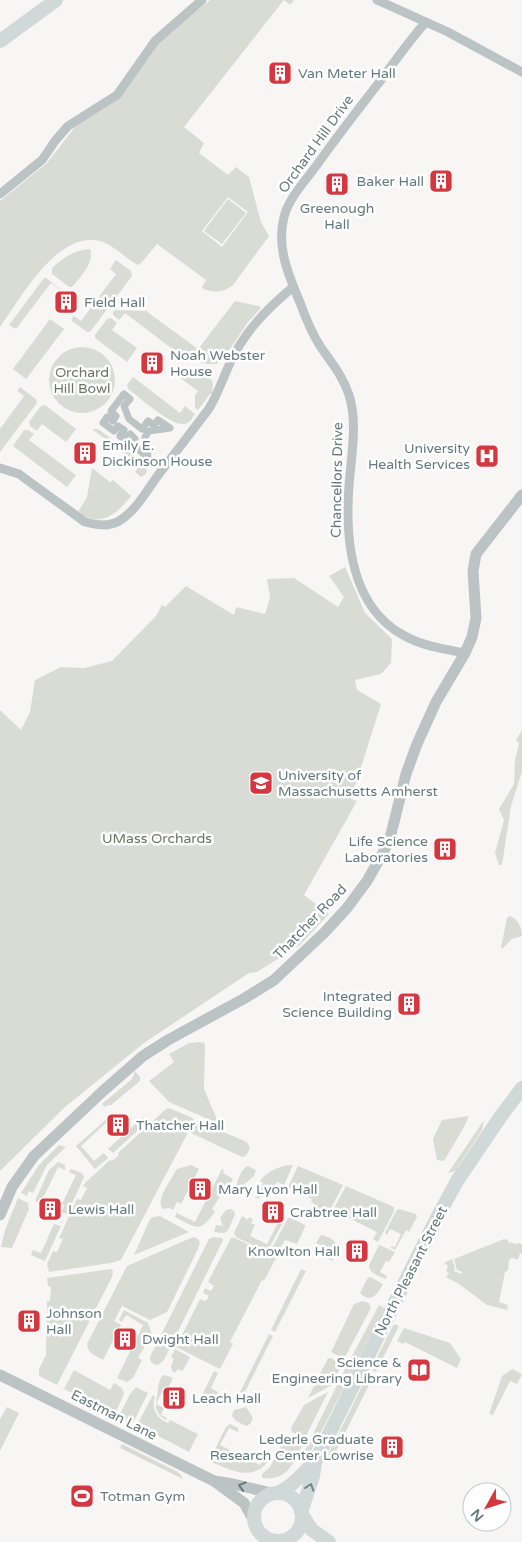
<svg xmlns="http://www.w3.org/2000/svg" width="522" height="1542" font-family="'Varela Round',sans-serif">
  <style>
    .green { fill: #d9dcd4; fill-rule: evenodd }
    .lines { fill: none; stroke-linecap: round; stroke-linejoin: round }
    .pedestrian { stroke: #bcc3c4; stroke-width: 7 }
    .minor { stroke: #bcc3c4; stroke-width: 9 }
    .tertiary { stroke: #bcc3c4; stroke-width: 11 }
    .secondary { stroke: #d1d8d8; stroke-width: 14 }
    .oneway { stroke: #657a7d }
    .oneway2 { stroke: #708386 }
    .labels { text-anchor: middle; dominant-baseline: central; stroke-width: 5; stroke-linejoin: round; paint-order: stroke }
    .poi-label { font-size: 14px; fill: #657a7d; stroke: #fff; text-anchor: start }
    .street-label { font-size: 14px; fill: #657a7d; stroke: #fff }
    .park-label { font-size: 14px; fill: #6c7663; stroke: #fff }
  </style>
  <rect width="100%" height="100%" fill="#f7f6f4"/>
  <!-- green -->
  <g class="green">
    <path d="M210 0H294L290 5 284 0 184 127 204 143 199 153 228 175 236 167 249 177 261 222 269 236 233 285C223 293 215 293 203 289L202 287 206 280 157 244 142 262 138 265C126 259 116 247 103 242 59 227 21 298 0 327V201L47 163 78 123 105 108 120 97 159 41ZM228 197 248 212 222 247 202 231Z"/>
    <path d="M228 199 246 213 222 244 204 231Z"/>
    <path d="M90 249C95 262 80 278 72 287H69L52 274V268C64 257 74 250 90 249Z"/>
    <path d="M116 260 131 271 132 276 90 332H87L71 320 74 316 81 321 116 274 110 269Z"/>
    <path d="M44 278H46L67 294 51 283 16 329 9 325Z"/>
    <path d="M235 301 259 306 261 308 248 322 222 361 216 364H208L184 359 182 357 184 354 177 349 175 351 125 313 119 320 113 315V311L116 310 146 311 198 349Z"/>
    <path d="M111 318 117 323 112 330 137 348 127 362 95 338V335L107 319Z"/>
    <path d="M50 319 64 329 26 379 13 369Z"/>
    <circle cx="82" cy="380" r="33"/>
    <path d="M186 367 200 370 208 373 213 383 212 394H210L198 410 195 408V395L198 391 176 375 180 369Z"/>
    <path d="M133 377 180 413 185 406 195 414C192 418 190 423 184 424 171 426 139 397 128 389L127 385Z"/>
    <path d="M20 387 36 399 37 403 0 452V429L24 396 17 391Z"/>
    <path d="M45 405 76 429 66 442 42 424 37 431 30 426 29 422 41 406Z"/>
    <path d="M95 429H98L142 461 147 467 146 474 141 477 135 472 140 465 93 430Z"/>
    <path d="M24 430H28L34 434 29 440 76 475 67 487 13 446Z"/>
    <path d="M92 468 110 482 113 480 131 496C117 514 100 529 78 512L87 497Z"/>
    <path d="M345 567 365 613 392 639 391 663 381 674 355 680 357 690 381 704 351 799 357 801 304 895 329 914 300 945 257 972 249 973 144 1043 65 1107 0 1171V710L21 730 30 712 35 680 61 667 84 668 112 661 156 616 162 605 165 607 186 586 234 615 236 607 265 614 270 598 267 579 294 578 338 607 344 597 329 576Z"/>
    <path d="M522 730V772L511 806 502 865H499L495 853 504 820 499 809 514 784 515 760 519 743 516 740Z"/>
    <path d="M510 916C518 919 522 928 522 936L512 939 502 949 501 947 507 918Z"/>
    <path d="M199 1042 204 1043 205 1046 204 1089 219 1124 169 1102 149 1081 174 1062 169 1054 189 1043Z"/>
    <path d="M135 1071 140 1077V1081L111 1105H108L105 1107 102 1104 132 1079Z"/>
    <path d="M169 1108 193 1118 194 1121 121 1260 111 1263 49 1272 47 1264 53 1251 57 1252 63 1239 59 1238 77 1199 81 1200 87 1188 83 1186 85 1183 110 1160 112 1161 119 1155 118 1153 166 1109Z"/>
    <path d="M469 1116 464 1127 444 1161 437 1160 433 1139 442 1120Z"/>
    <path d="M109 1117 110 1119 81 1146 94 1161 104 1153 108 1158 95 1169 76 1146Z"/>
    <path d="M143 1117 147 1122 113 1153 108 1149Z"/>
    <path d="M484 1120 482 1130 455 1171 448 1173Z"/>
    <path d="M197 1121 247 1142 250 1148 246 1156 242 1157 191 1133Z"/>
    <path d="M59 1145 66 1147 47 1165 33 1193 29 1191 27 1196 21 1193 39 1165Z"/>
    <path d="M58 1162 65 1165V1170L58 1167 44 1196 43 1195 40 1203 35 1201 49 1170Z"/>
    <path d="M191 1165 199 1169 181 1204 177 1202 173 1210 170 1208 163 1209C155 1200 170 1182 175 1172L177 1169Z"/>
    <path d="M293 1165 284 1185 277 1182 274 1188 266 1184 259 1199 255 1197 263 1183 260 1181C267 1171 281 1165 293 1165Z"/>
    <path d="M248 1166 256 1170 254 1176 235 1192V1189C238 1181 240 1169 248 1166Z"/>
    <path d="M298 1166 343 1185 327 1216 316 1210 317 1206 311 1202 312 1199 288 1187Z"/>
    <path d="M71 1169 82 1173 84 1177 67 1214 61 1212 65 1205 62 1204 76 1175 69 1172Z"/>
    <path d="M222 1169 224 1170 223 1173 233 1179 224 1197 221 1195 212 1209 215 1211C200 1234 197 1228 175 1217L179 1207 177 1213 195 1222Z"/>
    <path d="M346 1186 394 1207V1211L378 1242 373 1239 377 1232 333 1210Z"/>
    <path d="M18 1198 28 1203 29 1209 12 1248 1 1247 5 1230Z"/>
    <path d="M231 1209 234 1211 235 1215 227 1232 223 1233 214 1232 216 1225 223 1226 220 1218 226 1210Z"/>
    <path d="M399 1209 416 1214 417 1217 409 1232 406 1230 395 1250 391 1248V1246L395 1247 401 1234 390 1229 387 1235 385 1233 396 1211Z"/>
    <path d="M283 1213 285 1216V1219L268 1250H263L236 1237 234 1233 242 1216 248 1220 249 1217 253 1219 251 1223 255 1225 250 1236 267 1244Z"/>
    <path d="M160 1216 189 1232 134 1255 150 1219 153 1217Z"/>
    <path d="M288 1218H291L305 1225V1227L297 1244 285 1240 277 1254 271 1250Z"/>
    <path d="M54 1224 61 1226 45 1261 31 1255 33 1250 41 1253Z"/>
    <path d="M321 1235C338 1239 340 1246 332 1261L325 1257 328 1249 316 1243Z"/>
    <path d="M193 1237 197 1238 200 1242 198 1249 167 1312 150 1320 122 1306 114 1321 121 1325 103 1360C96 1356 87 1353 87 1344L127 1266Z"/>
    <path d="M213 1237 222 1238 223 1240 164 1360 158 1365 153 1364 150 1360V1357L209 1239Z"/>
    <path d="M231 1238H235L276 1258 264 1281 262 1280 230 1342 233 1344 220 1369 176 1347 200 1299 206 1301 209 1296 203 1293 205 1288 211 1291 214 1286 208 1282Z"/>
    <path d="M504 1239 508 1240V1242L517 1244 518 1243 522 1244V1254L520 1253 518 1260 512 1258 509 1260 508 1270 505 1272 499 1302 508 1305 507 1310 487 1305 459 1284 446 1277 449 1273 446 1271 448 1266 444 1263 452 1259 455 1268 454 1271 461 1274 462 1272 457 1270 454 1259Z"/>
    <path d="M379 1245 395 1252 389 1262 386 1261 380 1272 387 1276 386 1279C378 1276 369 1273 369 1265Z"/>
    <path d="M111 1269 113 1271 112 1277 57 1385 39 1376V1369L46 1355 47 1301H50L51 1287 48 1286 47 1278Z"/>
    <path d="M301 1269 306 1271 275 1332 271 1330Z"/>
    <path d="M370 1277 383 1284C377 1295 371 1304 360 1293L367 1279Z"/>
    <path d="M363 1301 369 1303 371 1308 344 1359 331 1352 354 1304Z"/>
    <path d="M379 1305 384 1308 357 1362 351 1358Z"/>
    <path d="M124 1310 148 1323 153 1338 151 1344 147 1342 138 1358 142 1360 133 1378 127 1382 117 1378 143 1325 126 1315 122 1322 119 1320Z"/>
    <path d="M394 1324 399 1326 376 1372 371 1369Z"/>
    <path d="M404 1328 450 1343 461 1359 457 1368 405 1342 403 1344 397 1341Z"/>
    <path d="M269 1334 273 1336 244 1394 240 1392Z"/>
    <path d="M175 1349 190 1357 183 1370 182 1371 178 1369 175 1373 172 1371 171 1366 174 1359 171 1357Z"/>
    <path d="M328 1358H331L342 1364 332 1385 308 1398Z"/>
    <path d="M347 1365 354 1368 311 1451 304 1452Z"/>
    <path d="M512 1369 522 1374 517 1384 510 1381 493 1415 489 1414 502 1376Z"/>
    <path d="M74 1370 110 1390 114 1383 122 1388 124 1394 115 1414 64 1389Z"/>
    <path d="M214 1371 218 1373 211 1388 218 1392 213 1403 207 1406 200 1402 201 1397Z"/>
    <path d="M368 1374 373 1377 335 1453 328 1455Z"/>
    <path d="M165 1375 173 1378 167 1391 163 1390 156 1404 164 1408 161 1415 167 1418 166 1420C155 1413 155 1407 157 1396 159 1387 157 1385 162 1376Z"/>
    <path d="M136 1387 148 1393 133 1423 119 1416 130 1394Z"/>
    <path d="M328 1392 305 1438 292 1432 291 1428 304 1405Z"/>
    <path d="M153 1395 155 1396C151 1409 156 1418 168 1423L170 1420 198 1434 189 1452 137 1425Z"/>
    <path d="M7 1407 19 1413 0 1451V1419Z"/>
    <path d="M246 1407 253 1418 250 1424 246 1426 236 1421 232 1416 234 1410Z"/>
    <path d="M230 1424 238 1428V1432L229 1428 220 1445 260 1465 264 1457 268 1461C252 1483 229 1469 209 1461L226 1427Z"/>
    <path d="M287 1435 303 1443C293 1463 289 1481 262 1478V1474L270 1467Z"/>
    <path d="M122 1444 176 1471 180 1474 183 1479 120 1448Z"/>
  </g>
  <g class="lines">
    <!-- pedestrian -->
    <path class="pedestrian" d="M124 394 130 399 124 406 129 419 142 429 148 421 154 425 158 420 170 428 149 431 145 437 148 457 131 444 135 439 130 434 125 440 120 436 124 430 118 426 114 431 103 423 107 417 113 421 116 416 111 411Z"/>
    <!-- minor -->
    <g class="minor">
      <path d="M377 0 448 32 522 72"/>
      <path d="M425 23C409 41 395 61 381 80 360 107 339 134 319 162 307 179 289 197 284 217 276 248 289 276 301 305 306 319 312 333 320 346 331 362 343 376 349 395 358 423 351 457 349 486 345 539 351 606 403 635 422 646 444 649 465 653"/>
      <path d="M0 194 42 160 55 141 68 126 117 95 155 41 202 0"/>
      <path d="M0 468 19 474 27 480 85 522C97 525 108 527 119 521 136 511 147 490 159 474 175 453 192 431 208 410 218 395 223 377 231 361 245 331 268 308 293 287"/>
    </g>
    <!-- tertiary -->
    <g class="tertiary">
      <path d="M0 1215 12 1187 34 1156 103 1091 143 1056 168 1040 245 998 274 980 324 933 347 908 367 881 384 851 391 834 406 774 417 744 436 702 465 653 472 637 476 618 473 571 476 554 522 495"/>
      <path d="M0 1375 214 1481 244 1503 253 1519"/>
      <path d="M214 1481 233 1484 271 1493"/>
    </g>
    <!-- secondary -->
    <g class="secondary">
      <path d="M0 41 56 0"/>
      <circle cx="278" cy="1517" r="24"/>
      <path d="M278 1493C296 1484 301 1474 315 1462"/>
      <path d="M301 1512 313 1476 315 1462 437 1218 457 1181 501 1116 522 1088"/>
      <path d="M302 1515 312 1530 329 1542"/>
    </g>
  </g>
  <!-- one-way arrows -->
  <defs><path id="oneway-chevron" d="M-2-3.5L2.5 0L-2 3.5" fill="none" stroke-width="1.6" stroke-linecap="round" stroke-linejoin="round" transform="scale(1.25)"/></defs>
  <use class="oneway" href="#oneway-chevron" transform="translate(242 1486) rotate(-164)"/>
  <use class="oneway2" href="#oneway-chevron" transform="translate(310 1487) rotate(-72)"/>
  <!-- icons -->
  <defs>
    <g id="building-square" transform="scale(1.25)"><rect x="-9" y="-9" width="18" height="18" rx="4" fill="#d43740" stroke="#fff"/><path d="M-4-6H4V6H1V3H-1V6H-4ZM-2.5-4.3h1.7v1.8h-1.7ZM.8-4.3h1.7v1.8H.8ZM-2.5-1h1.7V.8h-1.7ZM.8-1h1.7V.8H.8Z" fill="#fff"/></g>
    <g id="hospital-square" transform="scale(1.25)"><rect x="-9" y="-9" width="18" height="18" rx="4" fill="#d43740" stroke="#fff"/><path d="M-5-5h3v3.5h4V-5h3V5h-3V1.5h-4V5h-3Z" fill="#fff"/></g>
    <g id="university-square" transform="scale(1.25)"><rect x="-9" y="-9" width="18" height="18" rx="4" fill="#d43740" stroke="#fff"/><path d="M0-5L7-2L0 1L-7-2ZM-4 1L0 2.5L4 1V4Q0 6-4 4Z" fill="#fff"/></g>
    <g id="library-square" transform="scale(1.25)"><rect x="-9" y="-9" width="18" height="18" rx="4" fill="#d43740" stroke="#fff"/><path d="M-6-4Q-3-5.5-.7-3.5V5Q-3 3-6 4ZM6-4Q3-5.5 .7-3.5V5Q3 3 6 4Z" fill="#fff"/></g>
    <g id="stadium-square" transform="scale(1.25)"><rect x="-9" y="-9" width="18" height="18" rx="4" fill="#d43740" stroke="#fff"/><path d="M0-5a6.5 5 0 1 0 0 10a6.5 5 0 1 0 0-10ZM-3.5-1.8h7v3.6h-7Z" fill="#fff"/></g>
  </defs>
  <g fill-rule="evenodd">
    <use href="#building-square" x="280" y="73"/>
    <use href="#building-square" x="441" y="181"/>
    <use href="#building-square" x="337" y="184"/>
    <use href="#building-square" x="66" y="302"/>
    <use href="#building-square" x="152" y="363"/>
    <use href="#building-square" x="85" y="453"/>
    <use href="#hospital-square" x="487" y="456"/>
    <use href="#university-square" x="261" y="783"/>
    <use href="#building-square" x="445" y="849"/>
    <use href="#building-square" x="409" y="1004"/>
    <use href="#building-square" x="118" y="1125"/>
    <use href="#building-square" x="200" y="1189"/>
    <use href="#building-square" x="50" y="1209"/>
    <use href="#building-square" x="273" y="1212"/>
    <use href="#building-square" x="357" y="1251"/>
    <use href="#building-square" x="29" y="1321"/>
    <use href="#building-square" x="125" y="1339"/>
    <use href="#library-square" x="419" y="1370"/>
    <use href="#building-square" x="174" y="1398"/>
    <use href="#building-square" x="392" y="1447"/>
    <use href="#stadium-square" x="82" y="1496"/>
  </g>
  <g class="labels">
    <!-- poi labels -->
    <g class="poi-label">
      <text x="298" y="73">Van Meter Hall</text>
      <text x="424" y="181" text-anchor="end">Baker Hall</text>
      <text x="337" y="208" text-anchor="middle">Greenough<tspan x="337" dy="16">Hall</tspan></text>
      <text x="84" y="302">Field Hall</text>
      <text x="170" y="355">Noah Webster<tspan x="170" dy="16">House</tspan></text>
      <text x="102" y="445">Emily E.<tspan x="102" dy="16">Dickinson House</tspan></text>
      <text x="470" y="448" text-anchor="end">University<tspan x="470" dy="16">Health Services</tspan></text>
      <text x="278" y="775">University of<tspan x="278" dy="16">Massachusetts Amherst</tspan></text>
      <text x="428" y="841" text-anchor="end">Life Science<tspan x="428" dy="16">Laboratories</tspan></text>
      <text x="392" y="996" text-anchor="end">Integrated<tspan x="392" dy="16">Science Building</tspan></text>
      <text x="136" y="1125">Thatcher Hall</text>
      <text x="218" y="1189">Mary Lyon Hall</text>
      <text x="68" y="1209">Lewis Hall</text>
      <text x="290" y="1212">Crabtree Hall</text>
      <text x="340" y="1251" text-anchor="end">Knowlton Hall</text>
      <text x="46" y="1313">Johnson<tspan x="46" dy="16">Hall</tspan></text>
      <text x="142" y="1339">Dwight Hall</text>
      <text x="402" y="1362" text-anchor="end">Science &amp;<tspan x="402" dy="16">Engineering Library</tspan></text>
      <text x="192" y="1398">Leach Hall</text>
      <text x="374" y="1439" text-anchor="end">Lederle Graduate<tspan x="374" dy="16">Research Center Lowrise</tspan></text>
      <text x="100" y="1496">Totman Gym</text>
    </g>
    <!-- street labels -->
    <g class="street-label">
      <text transform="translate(316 144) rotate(-54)">Orchard Hill Drive</text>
      <text transform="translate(337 480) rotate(-89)">Chancellors Drive</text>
      <text transform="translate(310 922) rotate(-46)">Thatcher Road</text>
      <text transform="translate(411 1271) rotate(-63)">North Pleasant Street</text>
      <text transform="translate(114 1415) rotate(27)">Eastman Lane</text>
    </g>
    <!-- park labels -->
    <g class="park-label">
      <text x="82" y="372">Orchard<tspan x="82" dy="16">Hill Bowl</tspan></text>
      <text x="157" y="838">UMass Orchards</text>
    </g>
  </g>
  <!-- north arrow -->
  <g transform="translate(487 1507) rotate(230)"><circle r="24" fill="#ffffff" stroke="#c1cacb"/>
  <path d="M0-4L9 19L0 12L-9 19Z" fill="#d43740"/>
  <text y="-8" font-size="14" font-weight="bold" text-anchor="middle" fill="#657a7d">N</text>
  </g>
</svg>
